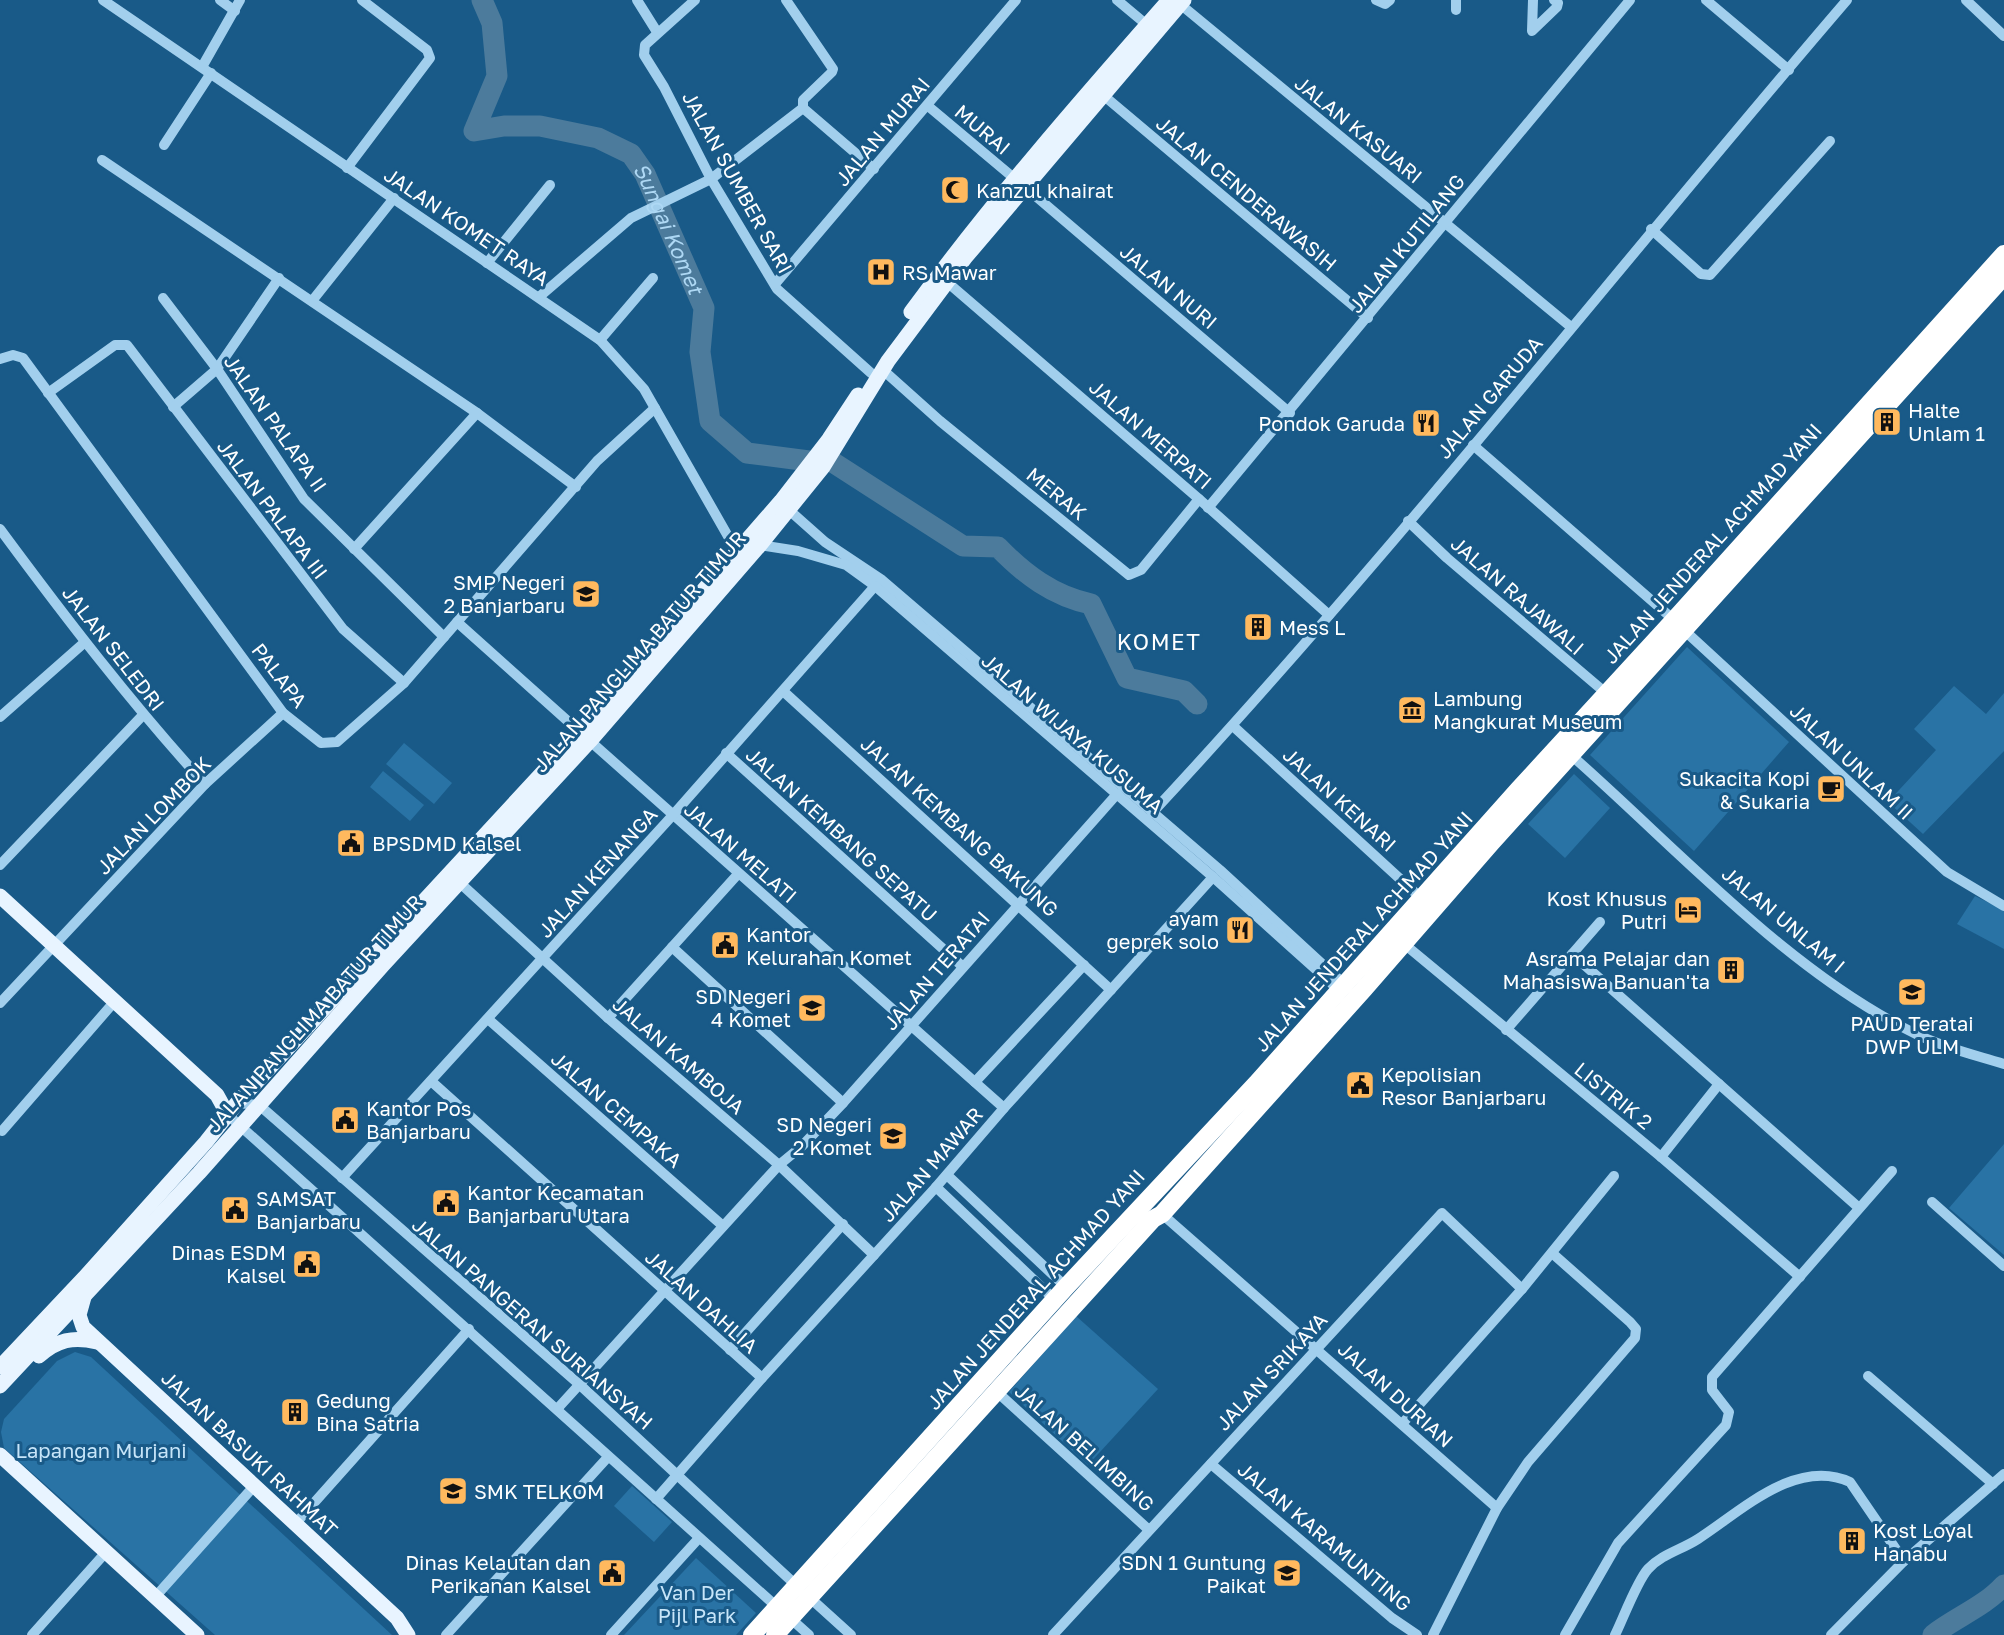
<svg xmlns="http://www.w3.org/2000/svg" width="2004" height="1635" font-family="'Golos Text',sans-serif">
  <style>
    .green { fill: #2973a5 }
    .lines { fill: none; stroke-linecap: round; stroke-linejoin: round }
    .river { stroke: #4c7b9c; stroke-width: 21 }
    .minor { stroke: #a2cfed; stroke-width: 10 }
    .major { stroke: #e8f4ff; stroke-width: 15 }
    .highway { stroke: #fff; stroke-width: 18 }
    .labels { text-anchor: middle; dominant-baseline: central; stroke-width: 6; stroke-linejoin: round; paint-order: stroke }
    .street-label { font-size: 20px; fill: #fff; stroke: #195a88 }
    .poi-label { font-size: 20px; fill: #fff; stroke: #195a88; text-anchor: start }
    .park-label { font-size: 20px; fill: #c7e5f9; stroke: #195a88 }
    .water-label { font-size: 21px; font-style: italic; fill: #aed8f4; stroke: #195a88 }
    .quarter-label { font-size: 22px; letter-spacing: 1.5px; fill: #fff; stroke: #195a88 }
  </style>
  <rect width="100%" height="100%" fill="#195a88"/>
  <!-- green -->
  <g class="green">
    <path d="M1687 647 1789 742 1694 851 1590 755Z"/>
    <path d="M1954 686 1986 714 2004 693V751L1923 834 1888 802 1936 750 1914 729Z"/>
    <path d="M404 743 452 783 434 804 386 764Z"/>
    <path d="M383 771 424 805 410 821 370 787Z"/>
    <path d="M1574 774 1610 808 1565 858 1528 824Z"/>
    <path d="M1975 896 2004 910V949L1957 924Z"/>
    <path d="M2004 1144V1255L1949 1208Z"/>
    <path d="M1076 1316 1158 1389 1088 1465 1009 1392Z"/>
    <path d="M75 1352 91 1357 392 1635H215L4 1448 1 1432 4 1419 57 1361Z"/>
    <path d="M632 1486 672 1522 654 1542 614 1506Z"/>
    <path d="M696 1558 756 1613 736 1635H624Z"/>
  </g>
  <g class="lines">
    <!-- river -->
    <g class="river">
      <path id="s1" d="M482 0 492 23 497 76 474 131 504 126H540L598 138 631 154 645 174 704 308 700 352 710 421 747 453 809 461"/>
      <path d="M834 463 963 546 998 547C1024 574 1053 596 1091 604L1127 678 1184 691 1197 704"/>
      <path d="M1933 1635C1956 1617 1984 1607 2004 1585"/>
    </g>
    <!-- minor -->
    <g class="minor">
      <path d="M103 0 600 340 644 389 737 552"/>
      <path d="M220 0 235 11"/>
      <path d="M637 0 657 32"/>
      <path d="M695 0 645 45 644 55 664 87 711 179 777 289 871 373"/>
      <path d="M1117 0 1147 25"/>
      <path d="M1376 0 1385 4 1390 0"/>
      <path d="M1456 0V10"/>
      <path d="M1533 0 1532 31 1557 7 1558 3 1554 0"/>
      <path d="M1706 0 1789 70"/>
      <path d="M1966 0 2004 36"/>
      <path d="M1180 4 1571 327"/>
      <path d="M202 67 240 0"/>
      <path d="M1103 95 1368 318"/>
      <path d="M928 106 1015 179"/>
      <path d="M803 108 874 169"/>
      <path d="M164 145 211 73"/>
      <path d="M102 160 477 413 576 487"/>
      <path d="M347 168 430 58 427 50 362 0"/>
      <path d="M1025 187 1290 413"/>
      <path d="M1651 229 1701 274 1710 275 1830 141"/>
      <path d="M487 263 550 185"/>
      <path d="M947 282 1199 499 1329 615"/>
      <path d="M775 284 1016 0"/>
      <path d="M539 297 631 218 711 179 803 108V100L832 72 833 69 786 0"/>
      <path d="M163 298 217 369 304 499 444 637"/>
      <path d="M312 301 394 198"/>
      <path d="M600 340 653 278"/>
      <path d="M0 359 13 355 23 358 283 713 321 743 337 742 404 683 597 461 655 408"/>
      <path d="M883 370 940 421 1129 575 1141 570 1199 499"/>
      <path d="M48 393 115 345H127L343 629 404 683"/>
      <path d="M173 407 217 369 279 278"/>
      <path d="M1473 445 1674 620"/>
      <path d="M1208 508 1630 0"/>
      <path d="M789 510 825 542 882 580 1220 870 1345 985"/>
      <path d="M1408 521 1447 558 1607 694"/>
      <path d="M0 529C65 617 131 703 205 784"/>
      <path d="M760 545 798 551 846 565 875 586 1213 877 1340 991"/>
      <path d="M354 549 477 413"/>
      <path d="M457 622 580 732"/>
      <path d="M1685 631 1947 872 2004 906"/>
      <path d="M783 691 1111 990"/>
      <path d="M0 717 85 642"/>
      <path d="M1233 726 1422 899"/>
      <path d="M590 741 1004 1108"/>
      <path d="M726 753 962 966"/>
      <path d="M1571 755C1678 849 1789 973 1918 1035 1945 1048 1975 1055 2004 1064"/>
      <path d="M1152 813C1395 552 1615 270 1847 0"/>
      <path d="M0 865 143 715"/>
      <path d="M460 883 608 1018 779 1165 874 1255"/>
      <path d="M1403 943 1661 1157 1800 1277"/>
      <path d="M672 947 843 1103"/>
      <path d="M1572 954 1858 1207"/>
      <path d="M0 1003 205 784 283 713"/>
      <path d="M608 1018 738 874"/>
      <path d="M488 1019 723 1226"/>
      <path d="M1506 1030 1600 922"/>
      <path d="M431 1081 762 1378"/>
      <path d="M975 1082 1084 965"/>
      <path d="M237 1103 259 1105 580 1385 797 1586"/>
      <path d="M228 1115 777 1607"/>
      <path d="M2 1131 115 1001"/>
      <path d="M1661 1157 1719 1084"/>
      <path d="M947 1175 1066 1287"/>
      <path d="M342 1178 672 816 875 586"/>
      <path d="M936 1187 1055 1300"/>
      <path d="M1932 1202 2004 1266"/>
      <path d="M1162 1214 1497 1508"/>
      <path d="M730 1350 843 1224"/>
      <path d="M1868 1376 1993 1484"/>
      <path d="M996 1391 1149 1530"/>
      <path d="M558 1408 779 1165 802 1146 843 1103 1117 794"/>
      <path d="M1402 1424 1522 1289 1614 1176"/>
      <path d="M1211 1464 1392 1618 1417 1635"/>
      <path d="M656 1499 762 1378 936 1187 1004 1108 1213 877"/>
      <path d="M296 1523 469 1329"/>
      <path d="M156 1596 255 1485"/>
      <path d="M809 1597 851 1635"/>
      <path d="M790 1618 809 1635"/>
      <path d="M32 1635 107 1551"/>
      <path d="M446 1635 608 1457"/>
      <path d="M611 1635 699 1538"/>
      <path d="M1053 1635 1442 1213 1522 1289"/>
      <path d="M1433 1635 1497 1508 1528 1462 1635 1338 1636 1329 1630 1322 1552 1253"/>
      <path d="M1565 1635 1618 1543 1726 1425 1729 1412 1712 1390V1377L1892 1171"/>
      <path d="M1615 1635C1623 1619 1637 1581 1648 1569 1662 1554 1681 1550 1698 1539 1740 1512 1796 1457 1850 1482L1904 1561"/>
      <path d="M1831 1635 1904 1561 2004 1474"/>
    </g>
    <!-- major -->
    <g class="major">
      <path d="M911 312C991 203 1080 101 1169 0"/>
      <path d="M0 896 217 1095 228 1115"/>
      <path d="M84 1297 79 1315 83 1327 397 1618 408 1635"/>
      <path d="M39 1356C57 1340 73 1336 97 1342"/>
      <path d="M0 1367 84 1278 206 1142 237 1103 580 732 781 501 829 439 858 395"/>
      <path d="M0 1386 199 1173 383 965 590 741 760 545 823 467 888 361 965 258 1184 0"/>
      <path d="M0 1455 197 1635"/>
    </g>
    <!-- highway -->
    <g class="highway">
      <path d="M752 1635 1066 1287 1256 1084 1518 790 1674 620 2004 254"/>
      <path d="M775 1635 1153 1219 1162 1214 1364 989 1491 843 2004 276"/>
    </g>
  </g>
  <!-- icons -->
  <defs>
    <g id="mosque-square" transform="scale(1.5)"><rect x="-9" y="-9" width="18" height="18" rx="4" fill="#ffb95e" stroke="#195a88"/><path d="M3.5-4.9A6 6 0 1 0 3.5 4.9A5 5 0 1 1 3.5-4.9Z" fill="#111"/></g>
    <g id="hospital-square" transform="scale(1.5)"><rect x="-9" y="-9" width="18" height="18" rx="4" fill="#ffb95e" stroke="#195a88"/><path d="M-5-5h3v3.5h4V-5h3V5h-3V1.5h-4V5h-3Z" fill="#111"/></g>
    <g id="building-square" transform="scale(1.5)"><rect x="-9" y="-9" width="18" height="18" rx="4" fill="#ffb95e" stroke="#195a88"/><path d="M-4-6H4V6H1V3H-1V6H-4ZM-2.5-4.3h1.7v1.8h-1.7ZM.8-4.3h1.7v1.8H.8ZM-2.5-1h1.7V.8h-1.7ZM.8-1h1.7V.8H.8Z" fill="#111"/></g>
    <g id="restaurant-square" transform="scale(1.5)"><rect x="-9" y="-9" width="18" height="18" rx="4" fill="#ffb95e" stroke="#195a88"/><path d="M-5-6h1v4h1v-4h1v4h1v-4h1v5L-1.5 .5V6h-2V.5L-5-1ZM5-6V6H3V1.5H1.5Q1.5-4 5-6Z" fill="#111"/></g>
    <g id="school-square" transform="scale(1.5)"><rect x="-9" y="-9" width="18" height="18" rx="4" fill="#ffb95e" stroke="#195a88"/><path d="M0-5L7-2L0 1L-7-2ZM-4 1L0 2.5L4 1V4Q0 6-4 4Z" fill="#111"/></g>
    <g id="museum-square" transform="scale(1.5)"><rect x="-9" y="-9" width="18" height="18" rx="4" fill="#ffb95e" stroke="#195a88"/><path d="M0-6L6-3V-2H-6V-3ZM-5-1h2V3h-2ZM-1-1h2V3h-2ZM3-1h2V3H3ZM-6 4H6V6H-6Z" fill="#111"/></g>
    <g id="cafe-square" transform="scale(1.5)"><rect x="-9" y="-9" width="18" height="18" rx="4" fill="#ffb95e" stroke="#195a88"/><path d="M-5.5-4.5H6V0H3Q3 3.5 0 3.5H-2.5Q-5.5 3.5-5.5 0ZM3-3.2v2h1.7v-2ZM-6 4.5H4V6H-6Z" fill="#111"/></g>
    <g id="civic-square" transform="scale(1.5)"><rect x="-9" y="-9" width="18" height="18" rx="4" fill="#ffb95e" stroke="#195a88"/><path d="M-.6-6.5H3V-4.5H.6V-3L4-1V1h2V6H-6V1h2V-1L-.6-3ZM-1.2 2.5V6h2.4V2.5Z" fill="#111"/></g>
    <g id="hotel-square" transform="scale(1.5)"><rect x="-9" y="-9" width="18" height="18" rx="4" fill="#ffb95e" stroke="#195a88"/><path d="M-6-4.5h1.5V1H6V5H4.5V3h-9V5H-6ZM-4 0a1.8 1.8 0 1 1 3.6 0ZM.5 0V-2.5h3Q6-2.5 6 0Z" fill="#111"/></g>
  </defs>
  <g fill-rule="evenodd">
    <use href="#mosque-square" x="955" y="190"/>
    <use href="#hospital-square" x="881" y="272"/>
    <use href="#building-square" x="1887" y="422"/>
    <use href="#restaurant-square" x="1426" y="423"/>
    <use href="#school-square" x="586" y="594"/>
    <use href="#building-square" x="1258" y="627"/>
    <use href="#museum-square" x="1412" y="710"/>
    <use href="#cafe-square" x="1831" y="789"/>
    <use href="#civic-square" x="351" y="843"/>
    <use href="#hotel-square" x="1688" y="910"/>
    <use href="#restaurant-square" x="1240" y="930"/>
    <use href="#civic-square" x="725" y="945"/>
    <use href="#building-square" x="1731" y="970"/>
    <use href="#school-square" x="1912" y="992"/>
    <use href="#school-square" x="812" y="1008"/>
    <use href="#civic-square" x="1360" y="1085"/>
    <use href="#civic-square" x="345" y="1120"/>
    <use href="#school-square" x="893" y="1136"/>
    <use href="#civic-square" x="446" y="1203"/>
    <use href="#civic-square" x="235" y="1210"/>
    <use href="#civic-square" x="307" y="1264"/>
    <use href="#building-square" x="295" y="1412"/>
    <use href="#school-square" x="453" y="1491"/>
    <use href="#building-square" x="1852" y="1541"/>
    <use href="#civic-square" x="612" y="1573"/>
    <use href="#school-square" x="1287" y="1573"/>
  </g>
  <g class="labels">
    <!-- street labels -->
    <g class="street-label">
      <text transform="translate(983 129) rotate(40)">MURAI</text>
      <text transform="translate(1359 129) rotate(39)">JALAN KASUARI</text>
      <text transform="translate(882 131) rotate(-50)">JALAN MURAI</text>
      <text transform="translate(738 182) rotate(61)">JALAN SUMBER SARI</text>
      <text transform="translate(1247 193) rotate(40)">JALAN CENDERAWASIH</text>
      <text transform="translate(467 226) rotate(34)">JALAN KOMET RAYA</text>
      <text transform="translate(1406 243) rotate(-51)">JALAN KUTILANG</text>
      <text transform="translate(1169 286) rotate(40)">JALAN NURI</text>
      <text transform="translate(1489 397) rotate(-50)">JALAN GARUDA</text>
      <text transform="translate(276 423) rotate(55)">JALAN PALAPA II</text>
      <text transform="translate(1151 434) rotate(41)">JALAN MERPATI</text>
      <text transform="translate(1057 493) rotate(39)">MERAK</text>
      <text transform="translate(273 509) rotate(53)">JALAN PALAPA III</text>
      <text transform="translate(1712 543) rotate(-48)">JALAN JENDERAL ACHMAD YANI</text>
      <text transform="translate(1518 595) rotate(41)">JALAN RAJAWALI</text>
      <text transform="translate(114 648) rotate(52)">JALAN SELEDRI</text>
      <text transform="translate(639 651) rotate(-49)">JALAN PANGLIMA BATUR TIMUR</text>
      <text transform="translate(280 675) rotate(52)">PALAPA</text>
      <text transform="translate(1073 733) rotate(41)">JALAN WIJAYA KUSUMA</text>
      <text transform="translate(1852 761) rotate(43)">JALAN UNLAM II</text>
      <text transform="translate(1340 799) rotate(42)">JALAN KENARI</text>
      <text transform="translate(153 815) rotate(-46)">JALAN LOMBOK</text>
      <text transform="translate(960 826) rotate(42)">JALAN KEMBANG BAKUNG</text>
      <text transform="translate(842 834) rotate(42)">JALAN KEMBANG SEPATU</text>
      <text transform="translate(741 852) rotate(41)">JALAN MELATI</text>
      <text transform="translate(597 872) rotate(-48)">JALAN KENANGA</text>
      <text transform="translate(1784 919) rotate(40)">JALAN UNLAM I</text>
      <text transform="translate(1363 931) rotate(-48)">JALAN JENDERAL ACHMAD YANI</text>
      <text transform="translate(936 970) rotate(-49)">JALAN TERATAI</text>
      <text transform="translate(314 1013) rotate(-48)">JALAN PANGLIMA BATUR TIMUR</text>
      <text transform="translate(679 1055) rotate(41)">JALAN KAMBOJA</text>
      <text transform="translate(1614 1095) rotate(39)">LISTRIK 2</text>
      <text transform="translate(617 1109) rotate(41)">JALAN CEMPAKA</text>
      <text transform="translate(931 1164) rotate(-49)">JALAN MAWAR</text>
      <text transform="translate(1035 1289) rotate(-48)">JALAN JENDERAL ACHMAD YANI</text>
      <text transform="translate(702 1301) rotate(42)">JALAN DAHLIA</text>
      <text transform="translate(533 1323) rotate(41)">JALAN PANGERAN SURIANSYAH</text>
      <text transform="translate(1271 1371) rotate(-47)">JALAN SRIKAYA</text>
      <text transform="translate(1396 1394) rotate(42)">JALAN DURIAN</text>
      <text transform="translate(1085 1447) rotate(42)">JALAN BELIMBING</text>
      <text transform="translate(250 1453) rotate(43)">JALAN BASUKI RAHMAT</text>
      <text transform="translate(1325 1536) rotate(40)">JALAN KARAMUNTING</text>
    </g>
    <!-- poi labels -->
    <g class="poi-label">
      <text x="976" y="190">Kanzul khairat</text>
      <text x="902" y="272">RS Mawar</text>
      <text x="1908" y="410">Halte<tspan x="1908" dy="23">Unlam 1</tspan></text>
      <text x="1405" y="423" text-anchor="end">Pondok Garuda</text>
      <text x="565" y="582" text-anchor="end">SMP Negeri<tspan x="565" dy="23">2 Banjarbaru</tspan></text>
      <text x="1279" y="627">Mess L</text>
      <text x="1433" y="698">Lambung<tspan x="1433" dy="23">Mangkurat Museum</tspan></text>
      <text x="1810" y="778" text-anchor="end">Sukacita Kopi<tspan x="1810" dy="23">&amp; Sukaria</tspan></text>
      <text x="372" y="843">BPSDMD Kalsel</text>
      <text x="1667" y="898" text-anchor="end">Kost Khusus<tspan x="1667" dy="23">Putri</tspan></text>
      <text x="1219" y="918" text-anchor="end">ayam<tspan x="1219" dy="23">geprek solo</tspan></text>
      <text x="746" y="934">Kantor<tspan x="746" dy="23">Kelurahan Komet</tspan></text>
      <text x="1710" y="958" text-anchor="end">Asrama Pelajar dan<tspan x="1710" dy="23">Mahasiswa Banuan'ta</tspan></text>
      <text x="791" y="996" text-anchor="end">SD Negeri<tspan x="791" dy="23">4 Komet</tspan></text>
      <text x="1912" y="1023" text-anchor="middle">PAUD Teratai<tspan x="1912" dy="23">DWP ULM</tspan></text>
      <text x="1381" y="1074">Kepolisian<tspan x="1381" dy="23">Resor Banjarbaru</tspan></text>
      <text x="366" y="1108">Kantor Pos<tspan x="366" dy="23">Banjarbaru</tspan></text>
      <text x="872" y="1124" text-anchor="end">SD Negeri<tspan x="872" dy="23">2 Komet</tspan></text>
      <text x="467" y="1192">Kantor Kecamatan<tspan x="467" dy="23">Banjarbaru Utara</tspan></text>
      <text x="256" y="1198">SAMSAT<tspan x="256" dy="23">Banjarbaru</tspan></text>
      <text x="286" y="1252" text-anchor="end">Dinas ESDM<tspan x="286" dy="23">Kalsel</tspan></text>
      <text x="316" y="1400">Gedung<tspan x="316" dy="23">Bina Satria</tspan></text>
      <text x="474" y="1491">SMK TELKOM</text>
      <text x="1873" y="1530">Kost Loyal<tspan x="1873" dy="23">Hanabu</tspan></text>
      <text x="591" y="1562" text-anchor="end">Dinas Kelautan dan<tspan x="591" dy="23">Perikanan Kalsel</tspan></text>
      <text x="1266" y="1562" text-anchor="end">SDN 1 Guntung<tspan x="1266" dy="23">Paikat</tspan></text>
    </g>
    <!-- park labels -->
    <g class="park-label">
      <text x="101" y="1450">Lapangan Murjani</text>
      <text x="697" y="1592">Van Der<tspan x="697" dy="23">Pijl Park</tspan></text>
    </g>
    <!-- water labels -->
    <g class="water-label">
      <text stroke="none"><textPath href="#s1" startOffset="384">Sungai Komet</textPath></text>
    </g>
    <!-- quarter labels -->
    <g class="quarter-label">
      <text x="1159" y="641">KOMET</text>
    </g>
  </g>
</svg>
